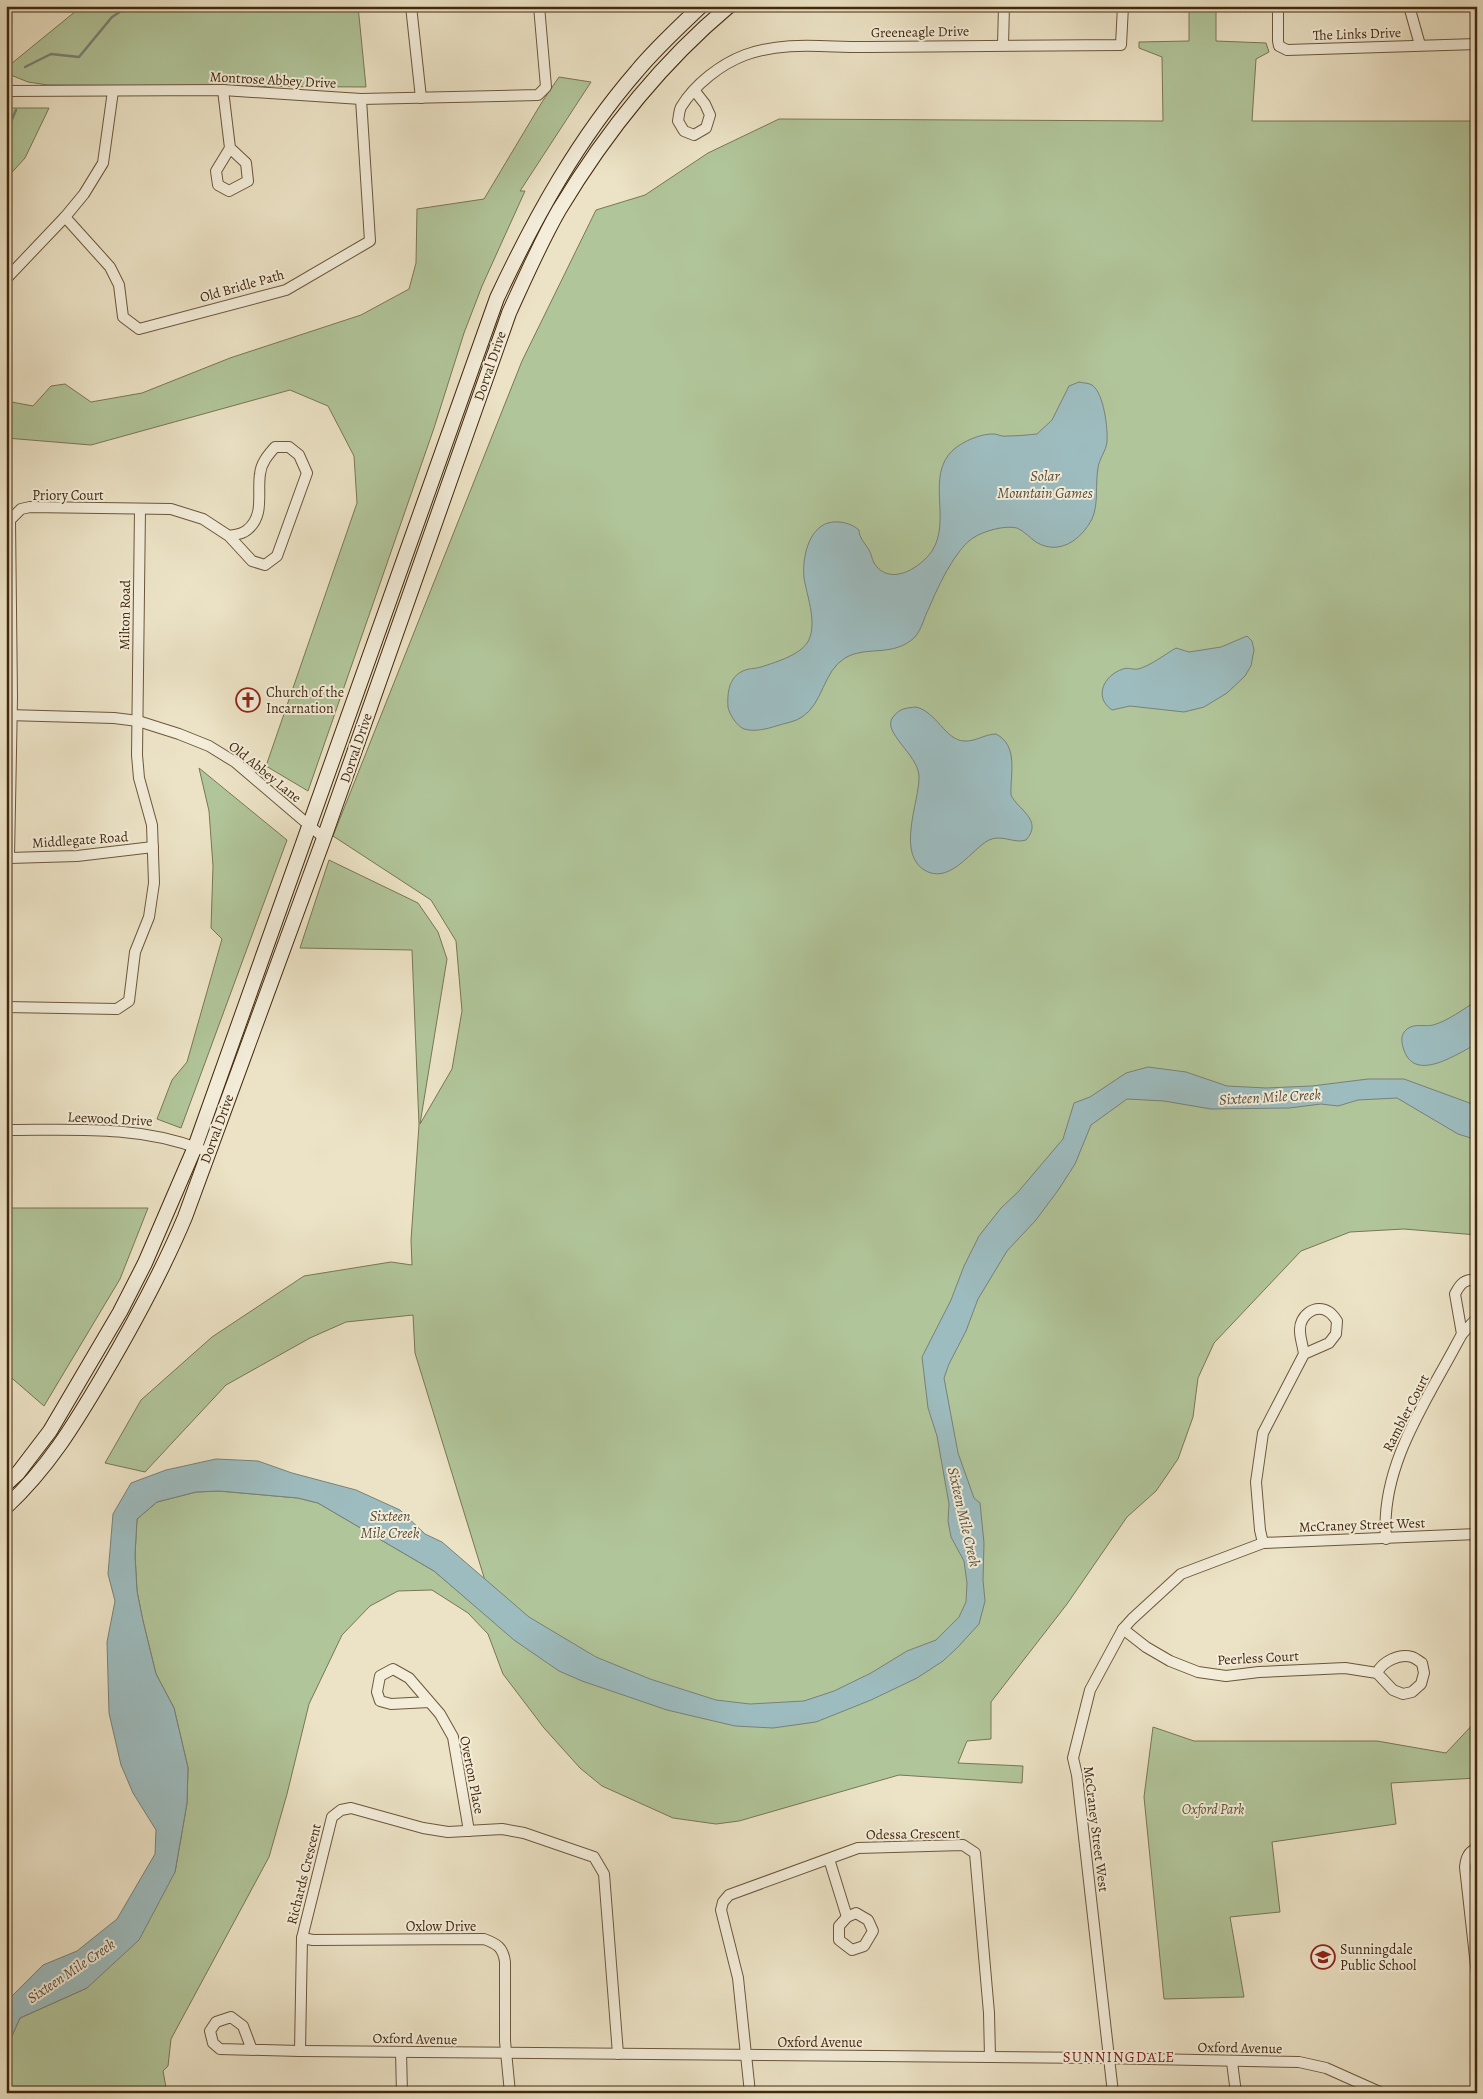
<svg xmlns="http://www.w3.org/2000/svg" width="1483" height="2099" font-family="Alegreya,serif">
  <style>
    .green { fill: #b1c59a; stroke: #7a7654 }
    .water { fill: #9dbcbf; stroke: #798178 }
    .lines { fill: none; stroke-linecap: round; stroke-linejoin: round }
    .stream { stroke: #798178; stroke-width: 2.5 }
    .street-casing { stroke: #6c573b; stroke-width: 12 }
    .secondary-casing { stroke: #42280d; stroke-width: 16 }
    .street { stroke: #f3edda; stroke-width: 10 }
    .secondary { stroke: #f3edda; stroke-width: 14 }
    .labels { text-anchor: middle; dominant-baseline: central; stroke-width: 4; stroke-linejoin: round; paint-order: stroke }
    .street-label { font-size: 14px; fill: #42280d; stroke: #f3edda }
    .poi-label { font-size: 14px; fill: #42280d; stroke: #f3edda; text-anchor: start }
    .park-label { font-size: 14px; font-style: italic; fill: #5e4f30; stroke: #f3edda }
    .water-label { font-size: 15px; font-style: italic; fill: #594d3a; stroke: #f3edda }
    .neighbourhood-label { font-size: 15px; letter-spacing: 1px; fill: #7a1f14; stroke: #f3edda }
  </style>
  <rect width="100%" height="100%" fill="#ece3c6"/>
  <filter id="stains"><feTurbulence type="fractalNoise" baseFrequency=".004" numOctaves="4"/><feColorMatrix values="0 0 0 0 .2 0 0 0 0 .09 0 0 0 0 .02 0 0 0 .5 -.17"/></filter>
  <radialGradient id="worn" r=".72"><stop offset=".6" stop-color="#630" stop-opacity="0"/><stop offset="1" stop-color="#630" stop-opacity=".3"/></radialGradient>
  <!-- green -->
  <g class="green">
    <path d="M82 6H358L366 87 48 85 28 82 6 73V68Z"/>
    <path d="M1189 6H1216V41L1266 43 1269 52 1256 59 1252 121H1477V1235L1404 1229 1350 1232 1301 1251 1214 1343 1198 1378 1193 1417 1178 1459 1156 1491 1127 1517 1067 1604 991 1702V1739L967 1741 958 1763 1023 1766 1022 1783 899 1775 739 1821 716 1824 673 1818 602 1786 580 1768 544 1728 503 1674 488 1634 468 1613 432 1590 398 1591 370 1606 342 1635 309 1704 287 1794 269 1857 171 2039 168 2066 163 2071 167 2093H6V2071L9 2065 6 2049 20 2018 87 1988 175 1872 187 1803 188 1768 174 1708 156 1674 143 1621 137 1591 135 1555 137 1519 157 1502 196 1492 219 1491 298 1498 318 1503 434 1571 499 1626 415 1353 413 1315 346 1322 310 1338 226 1385 145 1472 105 1463 141 1400 212 1337 304 1276 391 1262 412 1265 411 1240 419 1125 412 950 300 948 329 860 418 903 438 932 447 959 420 1124 452 1069 462 1011 456 941 431 900 333 836 522 361 596 210 645 195 708 153 779 119 1163 121 1162 57 1139 48V42L1189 41Z"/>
    <path d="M559 77 591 82 520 191H525L482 286 464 333 434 428 308 791 266 766 357 503 354 456 328 406 290 390 91 445 6 438V401L33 406 51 386 65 384 91 402 142 393 230 358 361 315 409 289 416 263 417 209 484 199 542 102Z"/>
    <path d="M6 108H49L25 158 6 179Z"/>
    <path d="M199 768 287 840 181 1128 157 1119 172 1080 187 1062 222 939 211 928 213 866 209 811Z"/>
    <path d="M6 1208H148L120 1279 44 1406 6 1373Z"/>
    <path d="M1477 1720V1778L1391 1783 1396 1824 1272 1842 1280 1912 1230 1917 1244 1997 1164 1999 1144 1797 1153 1727 1194 1741H1377L1446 1753Z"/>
  </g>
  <!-- water -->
  <g class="water">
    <path d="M1079 382C1083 383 1089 383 1092 385 1104 393 1108 429 1107 442 1106 451 1099 459 1098 468 1095 485 1099 503 1092 519 1081 540 1059 556 1036 542 1030 538 1024 531 1017 528 1005 525 983 531 973 538 965 543 960 551 954 559 944 574 936 591 929 608 924 617 922 629 915 637 893 658 867 645 845 658 823 671 823 704 802 717 795 722 785 723 776 726 767 729 754 732 744 729 737 726 729 714 728 707 727 693 729 677 743 671 748 668 755 669 761 667 776 662 805 654 810 637 816 619 807 596 804 578 802 559 808 529 828 523 838 520 851 523 859 530 859 538 865 543 869 550 872 555 872 562 877 567 893 585 921 567 932 551 952 520 925 476 953 450 963 441 982 433 995 434 999 435 1003 437 1007 436 1017 436 1027 435 1037 434L1052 420 1069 386Z"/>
    <path d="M1247 636 1252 641 1254 650 1251 666 1245 676 1227 693 1204 707 1184 712 1130 706 1112 710C1093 697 1104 675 1123 669 1128 667 1133 670 1138 669 1150 666 1164 655 1176 648L1189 652 1221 647Z"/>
    <path d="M916 707C937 712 945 740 964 741 975 742 985 734 996 734 1019 746 1010 774 1011 795 1017 809 1044 820 1026 840 1014 844 1002 834 989 840 972 849 952 882 928 872 894 857 920 801 919 776 918 754 881 732 893 717 900 708 906 708 916 707Z"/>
    <path d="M1477 1001V1044C1456 1054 1413 1085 1403 1047 1401 1040 1401 1034 1407 1029 1415 1023 1424 1027 1433 1025 1448 1021 1463 1009 1477 1001Z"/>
    <path d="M1148 1067 1186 1072 1227 1086 1266 1088 1312 1086 1368 1079H1404L1475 1105 1477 1140 1458 1134 1397 1098 1358 1100 1338 1106 1321 1104 1289 1108 1211 1109 1164 1101 1127 1099 1091 1125 1075 1164 1059 1189 1036 1220 1007 1251 978 1299 966 1331 949 1364 944 1378 958 1453 974 1498 980 1503 984 1543 983 1580 985 1601 979 1624 958 1647 943 1661 917 1678 871 1700 816 1722 773 1728 735 1726 667 1710 582 1681 559 1671 514 1640 434 1571 318 1503 298 1498 219 1491 196 1492 157 1502 137 1519 135 1555 137 1591 143 1621 156 1674 174 1708 188 1768 187 1803 175 1872 139 1940 87 1988 20 2018 6 2049V2002L43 1965 77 1951 117 1919 155 1854 156 1830 133 1793 121 1765 109 1713 107 1642 115 1601 108 1574 113 1514 131 1483 166 1470 216 1459 258 1461 292 1473 356 1490 400 1510 425 1534 442 1542 529 1617 596 1657 650 1679 716 1700 750 1704 804 1701 834 1691 871 1673 907 1651 936 1640 959 1617 966 1602 967 1583 964 1561 951 1537 948 1521 949 1504 937 1436 928 1408 922 1357 951 1300 964 1266 979 1236 1001 1208 1018 1192 1063 1139 1074 1103 1090 1097 1126 1073Z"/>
  </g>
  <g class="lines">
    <!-- stream -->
    <g class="stream">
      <path d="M25 67 51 54 79 57 112 17 129 6"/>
      <path d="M6 133 16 110"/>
    </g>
    <!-- street casing -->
    <g class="street-casing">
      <g id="street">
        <path d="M411 6 421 98"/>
        <path d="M1278 6V41L1279 46 1287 50 1477 44"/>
        <path d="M1409 6 1420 45"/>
        <path d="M1003 45 1004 6"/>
        <path d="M223 90 230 148 216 171 218 185 229 191 248 181 246 163 230 148"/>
        <path d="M694 90 705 104 710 115 706 128 694 135 684 131 678 121C679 116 679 111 681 107 695 84 721 64 745 55 787 40 827 48 870 47 953 46 1037 45 1121 45L1123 6"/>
        <path d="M6 91 223 90 361 99 538 95 546 87 539 6"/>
        <path d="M65 217 110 267 119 285 123 317 139 329 286 290 370 241 361 99"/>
        <path d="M6 279 65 217 84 194 103 163 113 91"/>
        <path d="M7 715 114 718 138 721 179 734 209 746 235 762 324 838"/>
        <path d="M6 858H9L12 698 10 520 21 509 30 507 171 509 203 519 229 536 252 561 265 565 277 556 307 473 299 455 289 447H275C268 455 261 463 260 474 257 493 265 516 247 530 243 534 234 535 229 536"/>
        <path d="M9 858 77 856 153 847"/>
        <path d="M6 1007 117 1009 129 1001 135 952 149 917 154 883 152 825 139 778 137 755 140 509"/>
        <path d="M6 1130C72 1130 138 1125 200 1149"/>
        <path d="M1462 1334 1455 1294C1460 1284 1465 1278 1477 1280"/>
        <path d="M1386 1539C1380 1468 1424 1405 1456 1345L1462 1334 1477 1318"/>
        <path d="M1263 1543 1260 1530 1256 1482 1263 1433 1304 1354 1329 1343 1336 1334 1337 1321C1335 1318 1332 1314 1329 1312 1316 1303 1299 1315 1300 1331 1300 1338 1303 1346 1304 1354"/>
        <path d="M1123 1629 1146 1647 1170 1661 1198 1672 1226 1676 1259 1672 1345 1668 1377 1673 1393 1690 1403 1694 1412 1692 1421 1684 1424 1673 1422 1663C1419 1661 1415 1658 1412 1657 1399 1653 1382 1662 1377 1673"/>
        <path d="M429 1702 391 1704 380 1701 377 1692 380 1676 393 1669 409 1678 440 1714 453 1737 469 1831"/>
        <path d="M1477 1848C1468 1852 1466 1858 1465 1867L1477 1975"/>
        <path d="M829 1859 847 1917"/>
        <path d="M856 1913 868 1920 873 1931 864 1946 852 1950 839 1940V1926L847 1917Z"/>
        <path d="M302 1938 313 1940 484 1939C497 1944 503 1947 505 1962V2041L510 2093"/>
        <path d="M252 2050 243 2026 231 2017 216 2022 210 2031 213 2043 220 2049 300 2051 1098 2058 1299 2062 1326 2068 1382 2093"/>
        <path d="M300 2051 302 1938 332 1817 341 1810 351 1808 423 1828 448 1832 502 1829 524 1833 594 1857 604 1874 618 2054"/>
        <path d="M401 2052 402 2093"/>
        <path d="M1232 2062 1236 2093"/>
        <path d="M750 2093 738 1978 721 1910 723 1902 729 1895 858 1848 963 1845 975 1853 989 2013 990 2057"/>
        <path d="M1113 2093 1077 1775 1073 1758 1090 1690 1123 1629 1132 1619 1181 1574 1263 1543 1477 1534"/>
      </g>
    </g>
    <!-- secondary casing -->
    <g class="secondary-casing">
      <g id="secondary">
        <path d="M6 1484 18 1473 50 1431 120 1312 145 1263 195 1147 497 298C535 217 578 139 637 71 656 48 679 27 701 6"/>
        <path d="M6 1507C48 1468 74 1425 103 1376 133 1325 162 1272 185 1217L324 838 509 313C525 278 540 243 559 210 604 135 661 63 729 6"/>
      </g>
    </g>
    <!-- street -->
    <use href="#street" class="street"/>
    <!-- secondary -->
    <use href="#secondary" class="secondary"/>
  </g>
  <!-- icons -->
  <defs>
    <g id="church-ring" transform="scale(1.25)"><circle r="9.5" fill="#f3edda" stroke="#8f2418" stroke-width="1.5"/><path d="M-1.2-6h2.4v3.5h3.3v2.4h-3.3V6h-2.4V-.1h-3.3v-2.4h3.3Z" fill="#8f2418"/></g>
    <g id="school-ring" transform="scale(1.25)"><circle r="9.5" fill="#f3edda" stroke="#8f2418" stroke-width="1.5"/><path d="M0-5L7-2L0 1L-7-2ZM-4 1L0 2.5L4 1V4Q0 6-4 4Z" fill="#8f2418"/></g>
  </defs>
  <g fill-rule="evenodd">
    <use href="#church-ring" x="248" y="700"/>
    <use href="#school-ring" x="1323" y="1957"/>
  </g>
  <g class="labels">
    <!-- street labels -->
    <g class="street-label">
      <text transform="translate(920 32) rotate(-1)">Greeneagle Drive</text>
      <text transform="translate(1357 34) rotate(-2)">The Links Drive</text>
      <text transform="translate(273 80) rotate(3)">Montrose Abbey Drive</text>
      <text transform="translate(242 286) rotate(-16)">Old Bridle Path</text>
      <text transform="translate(490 366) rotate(-71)">Dorval Drive</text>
      <text x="68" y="495">Priory Court</text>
      <text transform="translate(125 615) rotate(-89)">Milton Road</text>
      <text transform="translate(356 748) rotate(-71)">Dorval Drive</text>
      <text transform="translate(265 772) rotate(39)">Old Abbey Lane</text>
      <text transform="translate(80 840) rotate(-4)">Middlegate Road</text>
      <text transform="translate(110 1119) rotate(3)">Leewood Drive</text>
      <text transform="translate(217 1129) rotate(-70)">Dorval Drive</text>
      <text transform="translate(1406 1413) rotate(-63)">Rambler Court</text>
      <text transform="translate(1362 1525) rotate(-2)">McCraney Street West</text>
      <text transform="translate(1258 1658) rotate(-3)">Peerless Court</text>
      <text transform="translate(472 1775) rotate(79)">Overton Place</text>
      <text transform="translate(1096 1829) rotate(83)">McCraney Street West</text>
      <text transform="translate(913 1834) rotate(-1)">Odessa Crescent</text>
      <text transform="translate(304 1874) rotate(-76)">Richards Crescent</text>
      <text x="441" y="1926">Oxlow Drive</text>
      <text transform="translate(415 2039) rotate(1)">Oxford Avenue</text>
      <text x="820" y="2042">Oxford Avenue</text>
      <text transform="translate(1240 2048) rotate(1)">Oxford Avenue</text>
    </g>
    <!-- poi labels -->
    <g class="poi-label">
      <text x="266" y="692">Church of the<tspan x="266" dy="16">Incarnation</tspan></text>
      <text x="1340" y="1949">Sunningdale<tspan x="1340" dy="16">Public School</tspan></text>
    </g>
    <!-- park labels -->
    <g class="park-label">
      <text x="1213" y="1809">Oxford Park</text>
    </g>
    <!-- water labels -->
    <g class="water-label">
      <text x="1045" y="476">Solar<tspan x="1045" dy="17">Mountain Games</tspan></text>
      <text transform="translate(1270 1097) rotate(-3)">Sixteen Mile Creek</text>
      <text x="390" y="1516">Sixteen<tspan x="390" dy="17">Mile Creek</tspan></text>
      <text transform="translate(964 1517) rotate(77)">Sixteen Mile Creek</text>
      <text transform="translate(71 1971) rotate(-34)">Sixteen Mile Creek</text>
    </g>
    <!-- neighbourhood labels -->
    <g class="neighbourhood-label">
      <text x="1119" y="2057">SUNNINGDALE</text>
    </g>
  </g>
  <!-- margin -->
  <rect width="1483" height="2099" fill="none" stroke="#ece3c6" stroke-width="25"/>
  <rect x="8" y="8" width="1468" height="2084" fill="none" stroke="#42280d" stroke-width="2.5"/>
  <rect x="12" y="12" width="1458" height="2074" fill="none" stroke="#42280d"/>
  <rect width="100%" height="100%" filter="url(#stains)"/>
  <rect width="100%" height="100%" fill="url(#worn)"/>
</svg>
